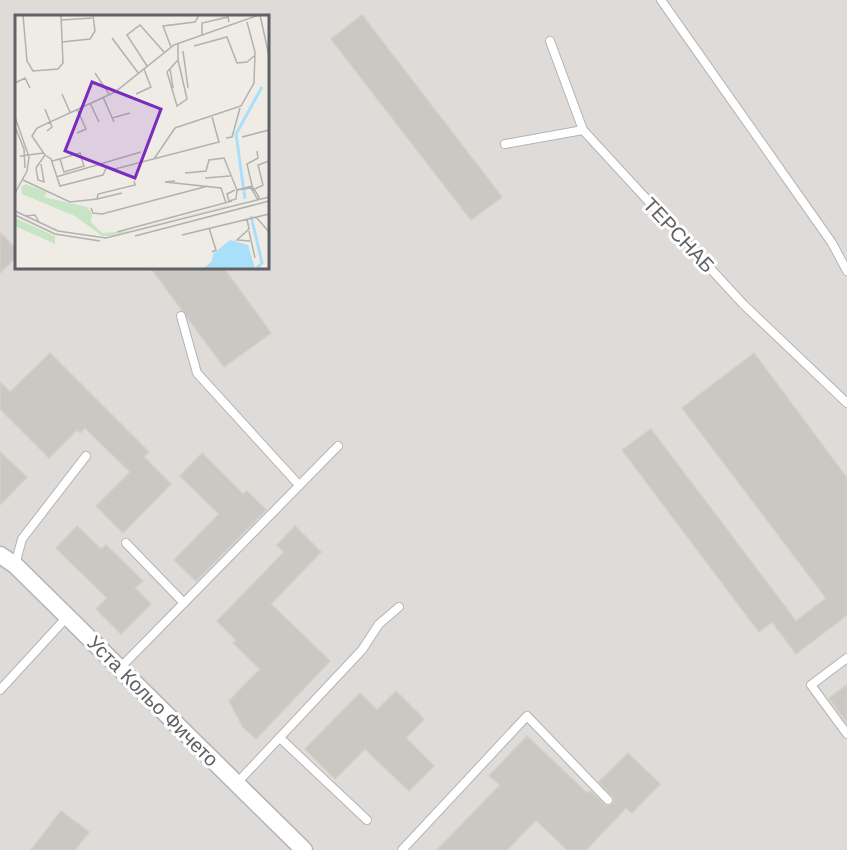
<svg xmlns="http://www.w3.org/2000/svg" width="847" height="850" font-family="Arial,sans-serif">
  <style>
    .industrial { fill: #dedbd8; fill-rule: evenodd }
    .building { fill: #cbc7c3; stroke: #d4cec5; stroke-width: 1.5 }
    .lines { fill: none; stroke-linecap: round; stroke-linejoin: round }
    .lane-casing { stroke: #b1b4b8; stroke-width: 10 }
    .street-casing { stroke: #b1b4b8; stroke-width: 19 }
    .lane { stroke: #fff; stroke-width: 8 }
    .street { stroke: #fff; stroke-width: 16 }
    .labels { text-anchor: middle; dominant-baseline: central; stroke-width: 6; stroke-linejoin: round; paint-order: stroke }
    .street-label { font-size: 20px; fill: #5e6266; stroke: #fff }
    .inset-river { fill: none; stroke: #aadffb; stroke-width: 3 }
    .inset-road { fill: none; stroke: #b1b1af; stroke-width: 1.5 }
    .view { fill: #7b2cbf; fill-opacity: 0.15; stroke: #7b2cbf; stroke-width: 3 }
    .inset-edge { fill: none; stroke: #5e6266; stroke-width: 3 }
  </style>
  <rect width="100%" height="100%" fill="#efece6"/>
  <!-- industrial -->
  <path class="industrial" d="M0 0H847V850H0ZM16 16H267V267H16Z"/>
  <!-- building -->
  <g class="building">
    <path d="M362 15 502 197 471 220 331 39Z"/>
    <path d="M0 232 16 249V257L0 273Z"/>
    <path d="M150 267H223L271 333 224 367Z"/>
    <path d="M50 353 149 452 144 457 171 484 123 533 96 506 130 472 85 428 80 433 77 430 49 458 0 409V382L10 392Z"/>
    <path d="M754 353 847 478V615L796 654 772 622 759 632 622 450 651 429 796 621 826 598 682 408Z"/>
    <path d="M0 452 27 477 0 505Z"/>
    <path d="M202 453 243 494 247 491 266 510 196 581 174 560 219 514 180 476Z"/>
    <path d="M77 526 101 549 106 545 143 581 135 588 151 604 121 634 96 609 107 598 56 548Z"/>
    <path d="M295 526 321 552 271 604 330 661 256 739 243 727 229 701 260 669 233 643 236 640 217 621 284 552 277 545Z"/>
    <path d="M847 685V723L829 698Z"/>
    <path d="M396 691 424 719 406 738 434 766 409 791 365 749 335 779 305 749 360 693 377 710Z"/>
    <path d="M527 736 587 793 590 791 606 806 613 804 614 798 599 782 628 753 660 784 632 813 626 808 586 850H567L536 820 507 850H437L500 785 489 776Z"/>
    <path d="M61 811 89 832 75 850H31Z"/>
  </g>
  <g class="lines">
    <!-- lane casing -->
    <g class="lane-casing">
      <g id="lane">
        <path d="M661 0 832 243 847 271"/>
        <path d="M550 41 583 130 743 304 847 403"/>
        <path d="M505 144 583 130"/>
        <path d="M181 316 197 373 299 485"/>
        <path d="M126 543 184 603"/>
        <path d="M15 565 22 539 86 456"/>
        <path d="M847 658 811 685 847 734"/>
        <path d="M119 669 338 446"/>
        <path d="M0 690 67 617"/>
        <path d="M280 738 367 820"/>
        <path d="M236 784 362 650 379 624 399 607"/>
        <path d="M402 850 527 716 608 800"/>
      </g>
    </g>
    <!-- street casing -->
    <g class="street-casing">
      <path id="street" d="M0 555 15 565 304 850"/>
    </g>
    <!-- lane -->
    <use href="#lane" class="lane"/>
    <!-- street -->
    <use href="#street" class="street"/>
  </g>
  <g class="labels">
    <!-- street labels -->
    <g class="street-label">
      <text transform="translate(679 235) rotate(47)">ТЕРСНАБ</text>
      <text transform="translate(153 701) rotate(45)">Уста Кольо Фичето</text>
    </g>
  </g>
  <!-- overview -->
  <g transform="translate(15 15)">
    <rect width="254" height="254" fill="#efece6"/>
    <path d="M11 169 32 177 29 182 72 192 77 199 76 207 87 218 114 216 214 190 213 191 95 221H87L60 201 7 179 6 172ZM0 203 40 221V229L0 211Z" fill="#c7e5c4"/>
    <path d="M215 225 233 230 240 253H189L197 246 198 239Z" fill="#aadffb"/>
    <path class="inset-river" d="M230 184 221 119 247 72M236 201 247 248 242 253"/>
    <path class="inset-road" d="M8 0 12 46 18 56 43 54 48 48 46 0M245 0 254 41M46 5 77 3M187 21V8L213 2 214 7M97 23 124 59M47 27 75 24 80 16 78 0M179 31 212 22 222 48 232 47 239 41M156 32 148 11 180 7 184 0M168 36 173 73M163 45 172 84 162 91 152 57 163 45V28M132 51 112 20 125 10 149 37M155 53 158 73M80 58 94 79M0 68 10 63 15 73M47 79 55 97M121 79 136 72 129 54M88 82 99 107M75 88 84 107M30 94 37 112 32 116M62 94 71 114 62 118M0 102 14 142 12 156 0 178M97 103 115 98M0 112 9 134 10 153M227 122 254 115M211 123 217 122 225 93M242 136 243 143 232 149 238 175 248 170 243 150 254 146M30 140 17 121 22 113 100 77 159 30 244 0M30 140 36 144 45 171 88 160 91 153M5 141 29 138M139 144 160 113 226 91 239 68 240 37 232 7M37 146 45 144 49 157 69 151 65 138 45 144M26 149 29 167 23 165 21 153 30 140M86 150 100 154 204 127 197 102M170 158 191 156 194 145 209 143 222 175 221 184 214 186 212 179 220 175M41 162 126 137M190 163 215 161M8 165 55 187 82 184 83 179 120 170 119 166M160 166 150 167 206 173 211 188M82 184 107 178M243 185 236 173 222 175 237 171 244 182 243 185M76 193 78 198 87 199 193 171M0 196 43 216 91 223 254 182M0 200 40 219 85 226M10 201 20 200 24 207M241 202 254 217M232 204 234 214 222 225 235 226M194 213 201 235 197 237M234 216 240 243M102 217 217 186M167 220 254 199M120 221 254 186"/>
    <path class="view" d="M77 67 146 94 120 163 50 136Z"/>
    <rect width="254" height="254" class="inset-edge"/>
  </g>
</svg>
